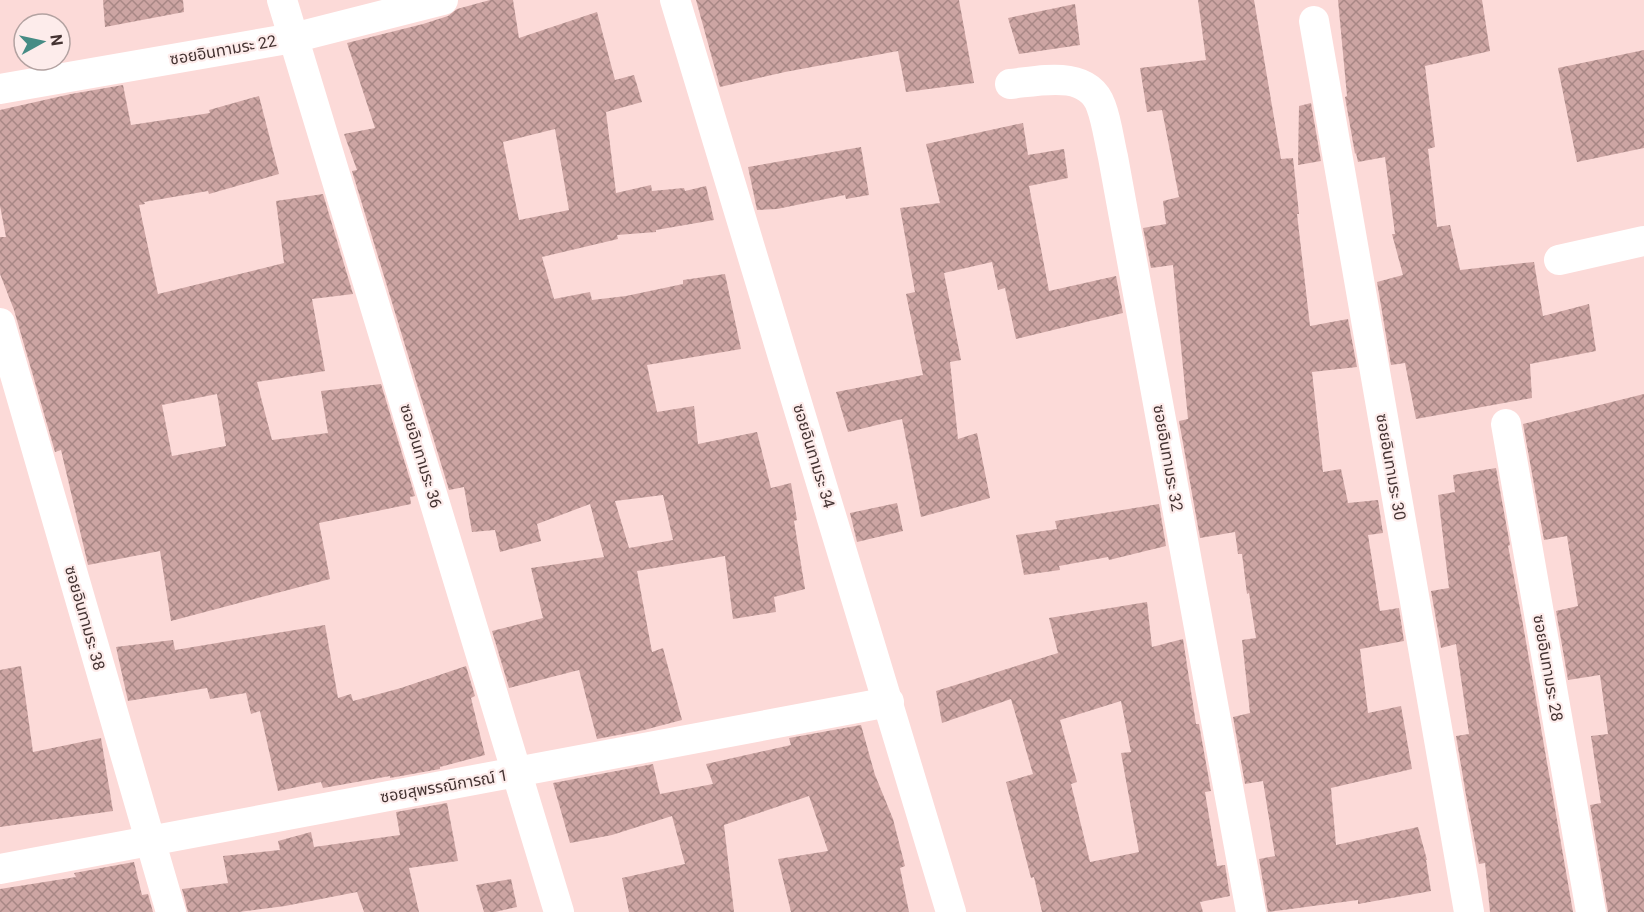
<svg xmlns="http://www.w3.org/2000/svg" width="1644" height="912" font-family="Roboto,'Noto Sans Thai',sans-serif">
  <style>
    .building { fill: url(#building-cross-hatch); fill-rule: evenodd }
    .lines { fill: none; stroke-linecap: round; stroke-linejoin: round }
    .minor { stroke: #fff; stroke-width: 30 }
    .labels { text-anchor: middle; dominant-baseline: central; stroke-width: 4.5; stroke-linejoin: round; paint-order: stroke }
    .street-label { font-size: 16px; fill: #443332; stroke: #fdeceb }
  </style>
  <defs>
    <pattern id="building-cross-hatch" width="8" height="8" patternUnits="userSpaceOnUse" patternTransform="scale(1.5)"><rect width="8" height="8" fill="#cda5a3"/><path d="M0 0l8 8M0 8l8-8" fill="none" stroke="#a88785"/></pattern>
  </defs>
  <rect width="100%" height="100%" fill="#fcdad8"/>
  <!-- building -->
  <g class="building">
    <path d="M103 0H183L184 12 105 27Z"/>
    <path d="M490 0H513L519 38 597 12 615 80 634 75 642 102 606 112 616 193 651 185 652 191 684 188 685 191 706 186 714 220 656 230V232L617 235 618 239 542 257 554 299 590 292 592 300 626 296 683 284V280L725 274 741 349 647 365 657 412 694 406 698 444 757 432 771 488 791 483 797 520 794 521 805 589 774 597 776 612 733 619 725 556 637 571 652 652 663 648 682 720 644 730 597 739 579 670 509 688 492 631 543 618 531 568 604 557 590 504 537 524 541 541 500 552 495 530 472 532 464 487 449 490 352 171 357 170 344 134 375 128 347 43 423 24 448 16 457 9ZM555 129 569 210 519 220 503 142ZM663 495 673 540 629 548 615 501Z"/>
    <path d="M696 0H959L974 83 906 92 898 51 785 72 720 87Z"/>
    <path d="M1198 0H1254L1281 159 1293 158 1299 214H1297L1310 326 1348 319 1357 367 1312 372 1323 472 1341 469 1348 503 1378 500 1383 533 1368 535 1380 611 1399 608 1404 641 1360 649 1368 713 1401 706 1412 769 1331 788 1336 845 1418 827 1427 860H1426L1431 891 1358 904V900L1268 912 1259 859 1275 856 1263 781 1245 784 1233 717 1250 713 1242 640 1256 638 1249 593 1247 594 1242 554H1238L1235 532 1200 538 1179 421 1188 419 1173 265 1151 268 1143 228 1166 224 1163 201 1179 197 1162 110 1147 112 1140 68 1206 60Z"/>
    <path d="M1338 0H1482L1490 51 1425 66 1435 147 1428 149 1437 227 1450 225 1460 270 1534 262 1543 316 1589 304 1596 351 1530 364 1532 398 1416 419 1405 363 1391 365 1377 282 1403 275 1392 234H1395L1385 157 1358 162 1356 153 1355 154 1345 97 1347 96Z"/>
    <path d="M1075 4 1080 45 1019 54 1008 18Z"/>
    <path d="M1644 50V148L1577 162 1558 68Z"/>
    <path d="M123 85 131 125 210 113 209 110 259 96 279 174 209 194 208 191 144 202 145 204 139 205 158 294 284 263 276 201 323 194 353 294 312 299 325 371 257 382 272 440 328 433 321 391 381 384 415 496 410 497 411 504 319 523 330 579 171 621 160 551 88 565 61 450 55 452 14 310 0 274V237H6L0 206V110L71 94ZM217 394 226 446 172 456 162 405Z"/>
    <path d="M1311 103 1321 161 1298 165 1299 106Z"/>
    <path d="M1023 123 1028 155 1064 149 1068 178 1029 186 1049 291 1116 276 1123 313 1016 339 1005 288 998 290 992 262 944 273 961 360 950 362 958 439 977 433 990 498 921 517 902 419 848 432 836 392 923 375 906 294 915 292 900 208 940 203 926 144Z"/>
    <path d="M861 147 869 195 846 199 845 195 777 209 757 210 748 167Z"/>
    <path d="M1644 394V912H1608L1590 805 1601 803 1591 736 1608 734 1600 675 1568 680 1556 611 1578 606 1567 536 1544 540 1523 424Z"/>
    <path d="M1496 468 1510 545 1508 546 1522 619 1573 912H1490L1485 863 1479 864 1467 801 1456 736 1469 734 1456 644 1441 648 1431 591 1449 588 1438 495 1455 492 1453 475Z"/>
    <path d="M897 503 903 531 857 542 850 513Z"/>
    <path d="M1159 504 1166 546 1109 560 1108 557 1059 566 1060 570 1024 575 1016 535 1057 529 1055 521Z"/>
    <path d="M1147 602 1152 647 1183 639 1196 724H1199L1211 791 1205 792 1217 866 1225 865 1230 896 1200 902 1203 912H1042L1034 877 1031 878 1006 782 1033 774 1011 699 942 723 936 691 1058 653 1049 618ZM1121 701 1131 752 1121 753 1139 852 1090 862 1071 784 1077 782 1060 720Z"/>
    <path d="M325 625 338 698 351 694 353 701 401 688 466 666 475 696 471 698 485 755 440 767V769L390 778V776L323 788 321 782 278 791 260 711 251 714 246 693 210 699 207 688 128 701 116 647 173 640 175 650Z"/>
    <path d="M21 666 33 752 101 738 113 811 0 827V670Z"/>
    <path d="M861 725 875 775 893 819 905 866 900 868 909 912H791L778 859 828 851 809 796 724 825 734 912H629L622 878 685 864 672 816 612 835 570 843 553 783 653 764 660 794 713 784 706 764 791 745 789 738Z"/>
    <path d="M447 803 458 861 409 868 419 912H364L357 892 285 906 239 912H188L182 889 228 883 223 856 280 850 278 841 311 832 314 847 400 835 396 812Z"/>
    <path d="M134 862 142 895 148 894 153 912H0V889L76 877 74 873Z"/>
    <path d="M511 879 517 907 495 912H484L476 885Z"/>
  </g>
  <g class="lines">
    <!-- minor -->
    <g class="minor">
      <path d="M282 0 559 912"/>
      <path d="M675 0 951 912"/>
      <path d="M1314 21 1469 912"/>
      <path d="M1010 84C1040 81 1088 69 1101 106 1107 122 1109 140 1113 157L1251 912"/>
      <path d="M0 89 293 38 443 0"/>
      <path d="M1559 260 1644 241"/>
      <path d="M0 323 171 912"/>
      <path d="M1506 424 1591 912"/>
      <path d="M0 869 889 702"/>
    </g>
  </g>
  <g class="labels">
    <!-- street labels -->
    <g class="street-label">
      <text transform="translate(223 50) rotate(-10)">ซอยอินทามระ 22</text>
      <text transform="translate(421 456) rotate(73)">ซอยอินทามระ 36</text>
      <text transform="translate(814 456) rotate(73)">ซอยอินทามระ 34</text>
      <text transform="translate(1168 458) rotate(80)">ซอยอินทามระ 32</text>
      <text transform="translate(1391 467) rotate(80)">ซอยอินทามระ 30</text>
      <text transform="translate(85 618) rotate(74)">ซอยอินทามระ 38</text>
      <text transform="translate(1548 668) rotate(80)">ซอยอินทามระ 28</text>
      <text transform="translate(444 786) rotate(-10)">ซอยสุพรรณิการณ์ 1</text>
    </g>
  </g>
  <!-- north arrow -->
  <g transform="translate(42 42) rotate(82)"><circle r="28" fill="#fdeceb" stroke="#b3a2a1" stroke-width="1.5"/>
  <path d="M0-4.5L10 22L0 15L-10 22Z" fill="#468c85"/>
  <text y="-9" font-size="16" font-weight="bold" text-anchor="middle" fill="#443332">N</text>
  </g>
</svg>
